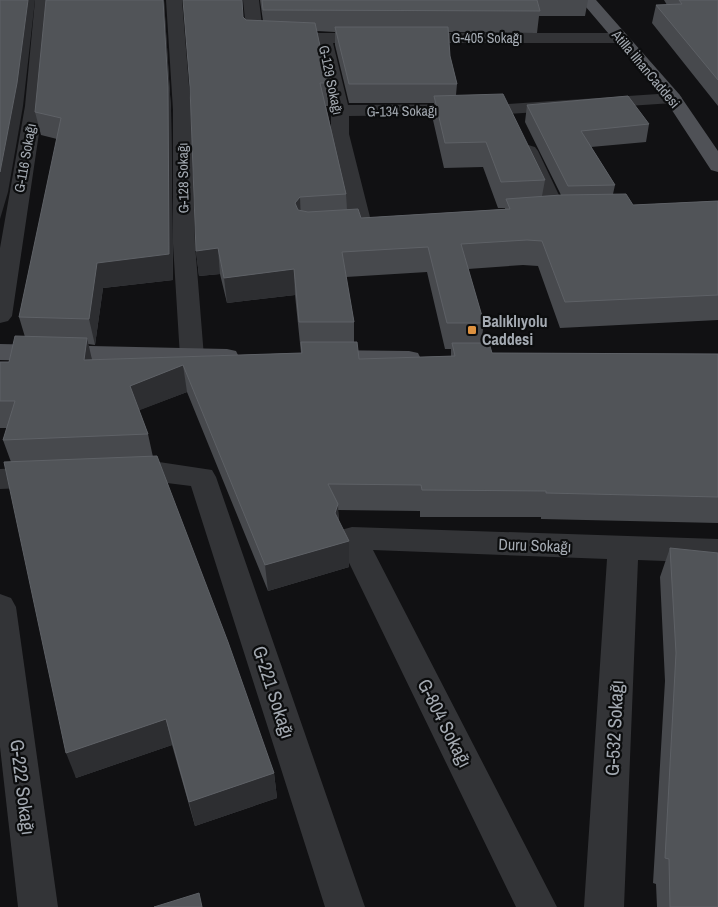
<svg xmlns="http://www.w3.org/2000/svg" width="718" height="907" font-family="'Archivo Narrow',sans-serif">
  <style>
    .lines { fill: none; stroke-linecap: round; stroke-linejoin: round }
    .minor { fill: #333437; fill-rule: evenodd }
    .major { fill: #4f5156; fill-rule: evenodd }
    .wall { fill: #47494d; fill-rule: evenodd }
    .shaded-wall { fill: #2d2e31 }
    .building { fill: #515458; stroke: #5e6166 }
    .poi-dot { fill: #dd913f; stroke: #0c0d0e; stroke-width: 2 }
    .labels { text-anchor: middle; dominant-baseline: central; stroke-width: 4.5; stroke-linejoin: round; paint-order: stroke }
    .far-street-label { font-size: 14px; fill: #a4aab2; stroke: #0c0d0e }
    .poi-label { font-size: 16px; font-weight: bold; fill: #a4aab2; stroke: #0c0d0e; text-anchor: start }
    .street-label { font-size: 16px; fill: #a4aab2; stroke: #0c0d0e }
    .near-street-label { font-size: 19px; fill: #a4aab2; stroke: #0c0d0e }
  </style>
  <rect width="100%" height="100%" fill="#111113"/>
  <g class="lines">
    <!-- minor -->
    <g class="minor">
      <path d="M35 0H51L43 106 12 316 8 321 0 323V248L25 106Z"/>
      <path d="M166 0H182L191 110 195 244 204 357 201 363 192 365 183 363 180 357 173 244V110Z"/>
      <path d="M243 0H259L263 33H620L628 38 620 43H333L348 105 508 104 673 93 679 94 682 98 679 102 673 103 508 114 349 116V134L372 225 369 230 361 231 353 230 350 225 331 134V111L317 43 249 41 247 38Z"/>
      <path d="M528 145 535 147 538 151 567 212 564 216 557 218 550 216 547 212 518 151 521 147Z"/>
      <path d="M159 462 212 470 216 477 365 907H325L191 486 159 482 125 483 115 480 111 473 115 466 125 463Z"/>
      <path d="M45 467 55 470 59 477 55 484 45 487 0 489V469Z"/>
      <path d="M352 527 718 539V563L638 560 624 907H584L607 559 373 550 557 907H516L337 538 341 530Z"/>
      <path d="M0 594 11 598 16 607 58 907H18L0 747Z"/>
    </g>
    <!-- major -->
    <g class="major">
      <path d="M580 0H596L679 94 718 151V172L711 170 666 101Z"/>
      <path d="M0 344 227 349 236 351 239 357 236 363 227 365 0 360Z"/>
      <path d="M322 350 409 351 418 353 421 359 418 365 409 367 322 366 313 364 310 358 313 352Z"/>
    </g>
  </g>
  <!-- wall -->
  <g class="wall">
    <path d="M164 0 171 110 173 280 103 288 95 345 88 344 92 360 301 353 295 295 227 303 220 274 199 276 196 251 243 17 246 20 263 21 260 0H588L585 16H539L537 33 448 32 450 56 457 84 456 95 545 180 542 196 561 195 525 122 527 105 649 124 646 142 591 147 615 185 613 194 633 205 718 201V320L560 328 538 266 523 265 468 269 484 323 481 343 492 353 718 354V523L541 519V517H420V511L338 510 339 521 349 567 268 591 187 392 139 410 148 434 153 457 274 773 277 798 195 826 172 745 76 778 11 462 3 440 7 428H0V362H9L25 337 19 317 57 139 41 135 35 112ZM317 31 335 32V45L349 103H434L433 120 444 168 483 167 498 208H505V209L361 218 347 209 346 194 326 106H328V83ZM427 272 445 349H451V356L359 359 354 342V322L346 277Z"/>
    <path d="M664 0H718V106L652 23 656 5H667Z"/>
    <path d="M670 548 718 907H657L656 884 653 883 665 681 660 577Z"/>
  </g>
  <!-- shaded-wall -->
  <g class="shaded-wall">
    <path d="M28 0H35L23 106 8 192 0 219V172Z"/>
    <path d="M163 0H164L171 110 173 280 103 288 95 345 89 319 97 263Z"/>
    <path d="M300 197 301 222 295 203Z"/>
    <path d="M218 248 220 274 199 276 196 251Z"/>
    <path d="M294 269 295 295 227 303 224 278Z"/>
    <path d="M87 338 93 364 84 360Z"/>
    <path d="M183 365 187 392 135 412 130 386Z"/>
    <path d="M338 504 339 530 335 513Z"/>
    <path d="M349 541V567L268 591 265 565Z"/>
    <path d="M166 719 172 745 76 778 66 753Z"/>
    <path d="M274 773 277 798 195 826 189 802Z"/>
  </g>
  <!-- building -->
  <g class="building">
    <path d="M0 0H28L17 83 0 172Z"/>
    <path d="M46 0H163L168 87 169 254 97 263 89 319 19 317 61 118 35 112Z"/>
    <path d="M183 0H242L243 17 246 20 315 23 328 83H320L346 194 300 197 295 203 298 210 308 212 358 209 361 218 510 209 506 199 561 195 626 194 633 205 718 201V295L565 302 542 241 527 240 461 244 484 323H447L428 247 342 252 354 322H299L294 269 224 278 218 248 196 251 190 87Z"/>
    <path d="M262 0H537L540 11 263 10Z"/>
    <path d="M679 0H718V80L656 5 682 4Z"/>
    <path d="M335 27H448L450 56 457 84H349Z"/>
    <path d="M503 94 545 180 501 182 486 142 445 143 434 96Z"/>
    <path d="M628 96 649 124 581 131 615 185 568 186 527 105Z"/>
    <path d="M15 336 87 338 84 360 302 353 301 342H357L359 359 455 356 452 343H489L492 353 718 354V497L546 493V491L422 490 421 485 328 484 338 504 335 513 349 541 265 565 183 365 130 386 148 434 3 440 15 401H0V362H9Z"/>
    <path d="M157 456 228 642 274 773 189 802 166 719 66 753 4 462Z"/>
    <path d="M670 548 718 553V907H670L669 859 665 858 676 653Z"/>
    <path d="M199 893 202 907H154Z"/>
  </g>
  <!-- markers -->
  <rect class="poi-dot" x="467" y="325" width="10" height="10" rx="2.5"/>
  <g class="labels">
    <!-- far-street labels -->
    <g class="far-street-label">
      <text x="487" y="38">G-405 Sokağı</text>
      <text transform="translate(646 69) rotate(50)">Atilla İlhanCaddesi</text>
      <text transform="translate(331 80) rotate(78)">G-129 Sokağı</text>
      <text transform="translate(402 111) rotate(-1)">G-134 Sokağı</text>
      <text transform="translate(25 158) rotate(-80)">G-116 Sokağı</text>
      <text transform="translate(183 178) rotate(-91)">G-128 Sokağı</text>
    </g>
    <!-- poi labels -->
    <g class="poi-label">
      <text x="482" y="321">Balıklıyolu<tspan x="482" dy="18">Caddesi</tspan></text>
    </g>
    <!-- street labels -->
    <g class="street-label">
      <text transform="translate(535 545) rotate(2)">Duru Sokağı</text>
    </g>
    <!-- near-street labels -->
    <g class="near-street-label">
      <text transform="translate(274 692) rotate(72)">G-221 Sokağı</text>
      <text transform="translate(445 723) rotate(63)">G-804 Sokağı</text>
      <text transform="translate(614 728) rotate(-87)">G-532 Sokağı</text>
      <text transform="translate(23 787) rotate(83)">G-222 Sokağı</text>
    </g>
  </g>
</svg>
